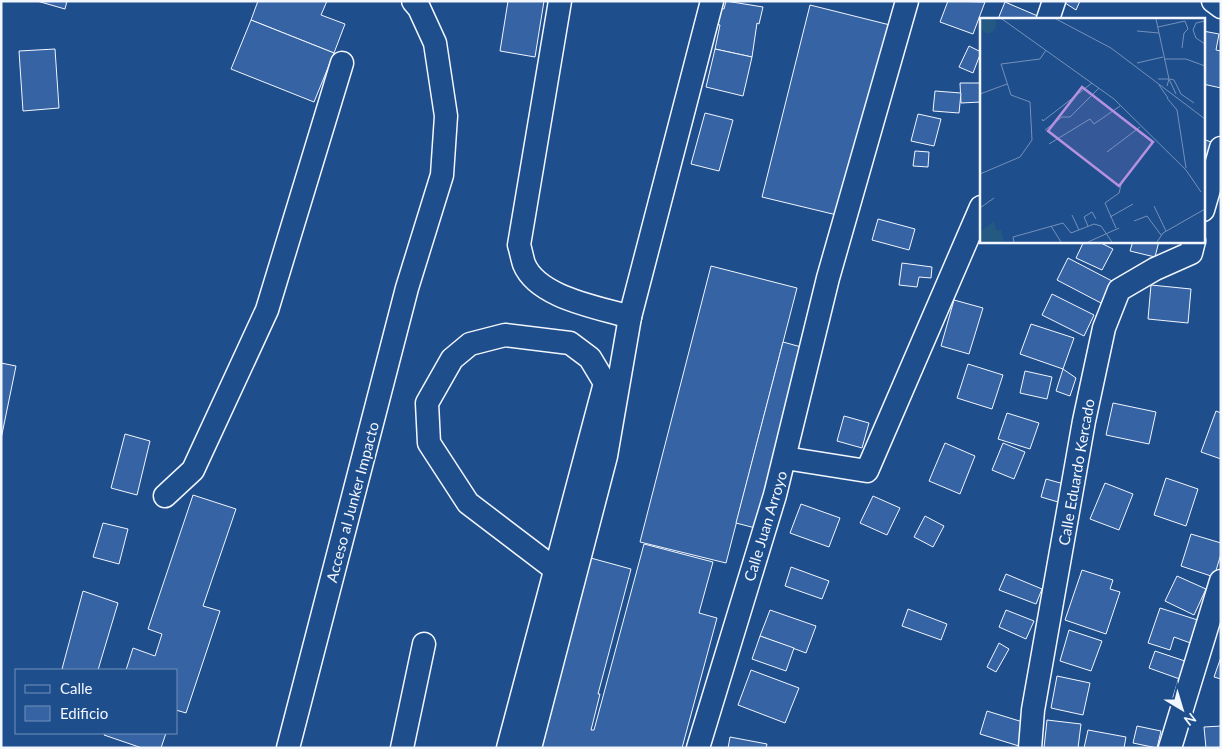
<svg xmlns="http://www.w3.org/2000/svg" width="1222" height="749" font-family="Lato,sans-serif">
  <style>
    .building { fill: #3563a3; stroke: #f2f6ff }
    .lines { fill: none; stroke-linecap: round; stroke-linejoin: round }
    .minor-casing { stroke: #f2f6ff; stroke-width: 25 }
    .minor { stroke: #1f4e8c; stroke-width: 22 }
    .labels { text-anchor: middle; dominant-baseline: central; stroke-width: 4; stroke-linejoin: round; paint-order: stroke }
    .street-label { font-size: 15px; fill: #f2f6ff; stroke: #1f4e8c }
    .inset-road { fill: none; stroke: #7391ba; stroke-width: 1 }
    .view { fill: #b691df; fill-opacity: 0.15; stroke: #b691df; stroke-width: 2.5 }
    .inset-edge { fill: none; stroke: #f2f6ff; stroke-width: 2.5 }
  </style>
  <rect width="100%" height="100%" fill="#1f4e8c"/>
  <!-- building -->
  <g class="building">
    <path d="M37 1H67L65 9Z"/>
    <path d="M258 1H327L321 15 345 24 334 53 251 20Z"/>
    <path d="M508 1H544L535 57 500 51Z"/>
    <path d="M726 1 763 7 759 24 757 23 752 57 715 49 720 25 714 23 718 8 724 9Z"/>
    <path d="M948 1 985 2 973 34 940 22Z"/>
    <path d="M1062 1H1080L1076 10Z"/>
    <path d="M1005 2 1040 17 1039 19H998Z"/>
    <path d="M810 5 890 25 841 216 762 197Z"/>
    <path d="M251 20 334 53 314 102 231 69Z"/>
    <path d="M1203 31 1219 34 1216 50 1221 51V88L1203 84Z"/>
    <path d="M969 46 981 52 973 73 959 67Z"/>
    <path d="M55 49 59 108 23 111 19 51Z"/>
    <path d="M715 49 752 57 743 96 706 87Z"/>
    <path d="M960 83H980L981 102 961 103Z"/>
    <path d="M935 91 961 93 959 113 933 111Z"/>
    <path d="M705 113 733 120 719 171 691 164Z"/>
    <path d="M918 114 941 119 934 146 911 141Z"/>
    <path d="M1203 139 1219 145 1203 170Z"/>
    <path d="M915 151 929 152 928 167 913 166Z"/>
    <path d="M878 219 915 229 909 250 872 240Z"/>
    <path d="M1084 241H1097L1113 249 1102 270 1076 258Z"/>
    <path d="M1133 241H1159L1155 257 1130 251Z"/>
    <path d="M1068 258 1112 281 1101 303 1057 280Z"/>
    <path d="M902 263 932 267 931 278 919 277 917 287 899 285Z"/>
    <path d="M711 266 797 288 726 563 640 542Z"/>
    <path d="M1151 285 1191 289 1188 323 1148 319Z"/>
    <path d="M1052 294 1094 315 1084 336 1042 315Z"/>
    <path d="M954 300 983 308 969 354 941 346Z"/>
    <path d="M1031 324 1074 338 1063 369 1020 354Z"/>
    <path d="M783 342 816 351 763 530 736 523Z"/>
    <path d="M1 363 16 366 1 439Z"/>
    <path d="M968 364 1003 375 992 409 957 398Z"/>
    <path d="M1063 369 1076 378 1070 396 1056 391Z"/>
    <path d="M1025 371 1052 377 1047 399 1020 393Z"/>
    <path d="M1113 403 1156 412 1149 444 1106 435Z"/>
    <path d="M1216 411 1221 413V459L1201 452Z"/>
    <path d="M1007 413 1039 423 1030 449 998 439Z"/>
    <path d="M844 416 869 423 862 448 837 441Z"/>
    <path d="M125 434 150 441 137 495 111 488Z"/>
    <path d="M945 443 975 456 960 494 929 481Z"/>
    <path d="M1003 443 1025 452 1014 479 992 470Z"/>
    <path d="M1166 478 1198 489 1186 526 1154 515Z"/>
    <path d="M1046 479 1064 484 1058 502 1041 497Z"/>
    <path d="M1105 483 1133 494 1119 530 1090 519Z"/>
    <path d="M193 495 236 509 203 606 220 611 186 713 176 710V670H126L133 648 155 656 162 634 148 629Z"/>
    <path d="M873 496 900 508 887 535 860 523Z"/>
    <path d="M801 504 840 518 829 547 790 533Z"/>
    <path d="M925 516 944 526 933 547 914 537Z"/>
    <path d="M103 523 128 529 119 564 93 557Z"/>
    <path d="M1191 534 1221 543V554L1214 577 1181 566Z"/>
    <path d="M644 544 713 562 699 613 717 618 682 748H536L587 557 631 569 598 694H600L591 730H594Z"/>
    <path d="M791 567 829 581 822 599 785 586Z"/>
    <path d="M1082 570 1113 580 1110 589 1120 592 1106 634 1065 620Z"/>
    <path d="M1006 574 1042 589 1036 604 999 590Z"/>
    <path d="M1177 576 1206 589 1194 615 1165 601Z"/>
    <path d="M83 591 118 603 98 670H66L62 669Z"/>
    <path d="M1160 608 1204 622 1196 645 1174 637 1170 650 1148 643Z"/>
    <path d="M908 609 947 624 941 640 902 626Z"/>
    <path d="M770 610 816 626 806 653 760 636Z"/>
    <path d="M1006 610 1034 621 1026 639 999 627Z"/>
    <path d="M1069 630 1102 641 1091 671 1060 661Z"/>
    <path d="M760 636 794 648 786 671 752 659Z"/>
    <path d="M999 643 1009 649 996 672 987 667Z"/>
    <path d="M1155 651 1194 664 1188 682 1149 668Z"/>
    <path d="M1221 657V679L1214 677Z"/>
    <path d="M751 670 799 688 785 723 738 705Z"/>
    <path d="M1057 676 1090 683 1083 715 1051 708Z"/>
    <path d="M987 711 1026 723 1019 746 980 734Z"/>
    <path d="M1047 720 1081 724 1078 748H1044Z"/>
    <path d="M1137 726 1161 731 1157 748 1133 743Z"/>
    <path d="M1221 726V748H1206L1204 727Z"/>
    <path d="M1088 730 1126 737 1124 748H1084Z"/>
    <path d="M105 733H166L161 748H142L104 735Z"/>
    <path d="M730 737 767 744 766 748H728Z"/>
  </g>
  <g class="lines">
    <!-- minor casing -->
    <g class="minor-casing">
      <g id="minor">
        <path d="M560 1 519 245C521 251 522 258 524 264 538 298 598 307 630 317"/>
        <path d="M1213 1 1221 7"/>
        <path d="M1048 19 1054 1"/>
        <path d="M1203 210 1221 148"/>
        <path d="M785 458 867 471 981 207"/>
        <path d="M165 496 193 470 267 310 342 63"/>
        <path d="M288 748 407 288 442 175 446 116 435 43 419 8 413 1"/>
        <path d="M402 748 424 644"/>
        <path d="M508 748 605 383 590 358 570 343 505 335 470 344 452 359 427 403 429 443 468 503 556 570"/>
        <path d="M530 748 606 456 630 317 712 1"/>
        <path d="M698 748 775 495 828 278 907 1"/>
        <path d="M1030 748 1033 710 1084 421 1104 328 1119 290 1155 269 1191 253 1194 241"/>
        <path d="M1170 748 1221 581"/>
      </g>
    </g>
    <!-- minor -->
    <use href="#minor" class="minor"/>
  </g>
  <g class="labels">
    <!-- street labels -->
    <g class="street-label">
      <text transform="translate(1076 472) rotate(-80)">Calle Eduardo Kercado</text>
      <text transform="translate(352 502) rotate(-75)">Acceso al Junker Impacto</text>
      <text transform="translate(765 526) rotate(-73)">Calle Juan Arroyo</text>
    </g>
  </g>
  <!-- overview -->
  <g transform="translate(980 18)">
    <rect width="225" height="225" fill="#1f4e8c"/>
    <path d="M0 7a8 8 0 1 1 16 0a8 8 0 1 1-16 0ZM14 203 16 212H21L24 224H0V214Z" fill="#245a82"/>
    <path class="inset-road" d="M22 1 134 81 206 152 221 174M76 1 131 30 225 101M176 1 189 61 187 68M225 3 216 5 213 12 216 20 225 26M178 9 205 3 208 11 204 15 202 30M157 13 179 15M184 41H206L225 48M157 45 183 39M178 61H189L196 76M190 61 194 62 201 76 214 85M179 67 188 80M0 76 27 66M187 80 197 92 206 150M62 101 63 103 112 65M65 112 82 99H90L119 70M69 126 110 101 114 106 140 88M127 134 160 109M0 156 40 139 52 122 50 84 31 77 21 46 60 41 66 32M174 188 186 213M0 190 14 180M92 197 99 212M130 199 153 186M154 203 167 198 181 217M71 208 81 224M108 208 104 199 112 194 116 201M136 210 125 185 139 175 141 167M34 224 33 219 83 205 91 215 114 206 121 208 132 224M108 224 139 210M177 224 183 215 225 191"/>
    <path class="view" d="M102 69 173 124 139 168 68 113Z"/>
    <rect width="225" height="225" class="inset-edge"/>
  </g>
  <!-- border -->
  <rect width="1222" height="749" fill="none" stroke="#f2f6ff" stroke-width="5"/>
  <!-- legend -->
  <rect x="15" y="669" width="162" height="65" fill="#1f4e8c" stroke="#7391ba"/>
  <rect x="25" y="685" width="25" height="8" fill="#1f4e8c" stroke="#7391ba"/>
  <text x="60" y="694" font-size="15" fill="#f2f6ff">Calle</text>
  <rect x="25" y="706" width="25" height="15" fill="#3563a3" stroke="#7391ba"/>
  <text x="60" y="719" font-size="15" fill="#f2f6ff">Edificio</text>
  <!-- north arrow -->
  <g transform="translate(1182 709) rotate(142)" stroke="#1f4e8c" stroke-width="4" paint-order="stroke">
  <path d="M0-4L9 19L0 12L-9 19Z" fill="#f2f6ff"/>
  <text y="-8" font-size="14" font-weight="bold" text-anchor="middle" fill="#f2f6ff">N</text>
  </g>
</svg>
